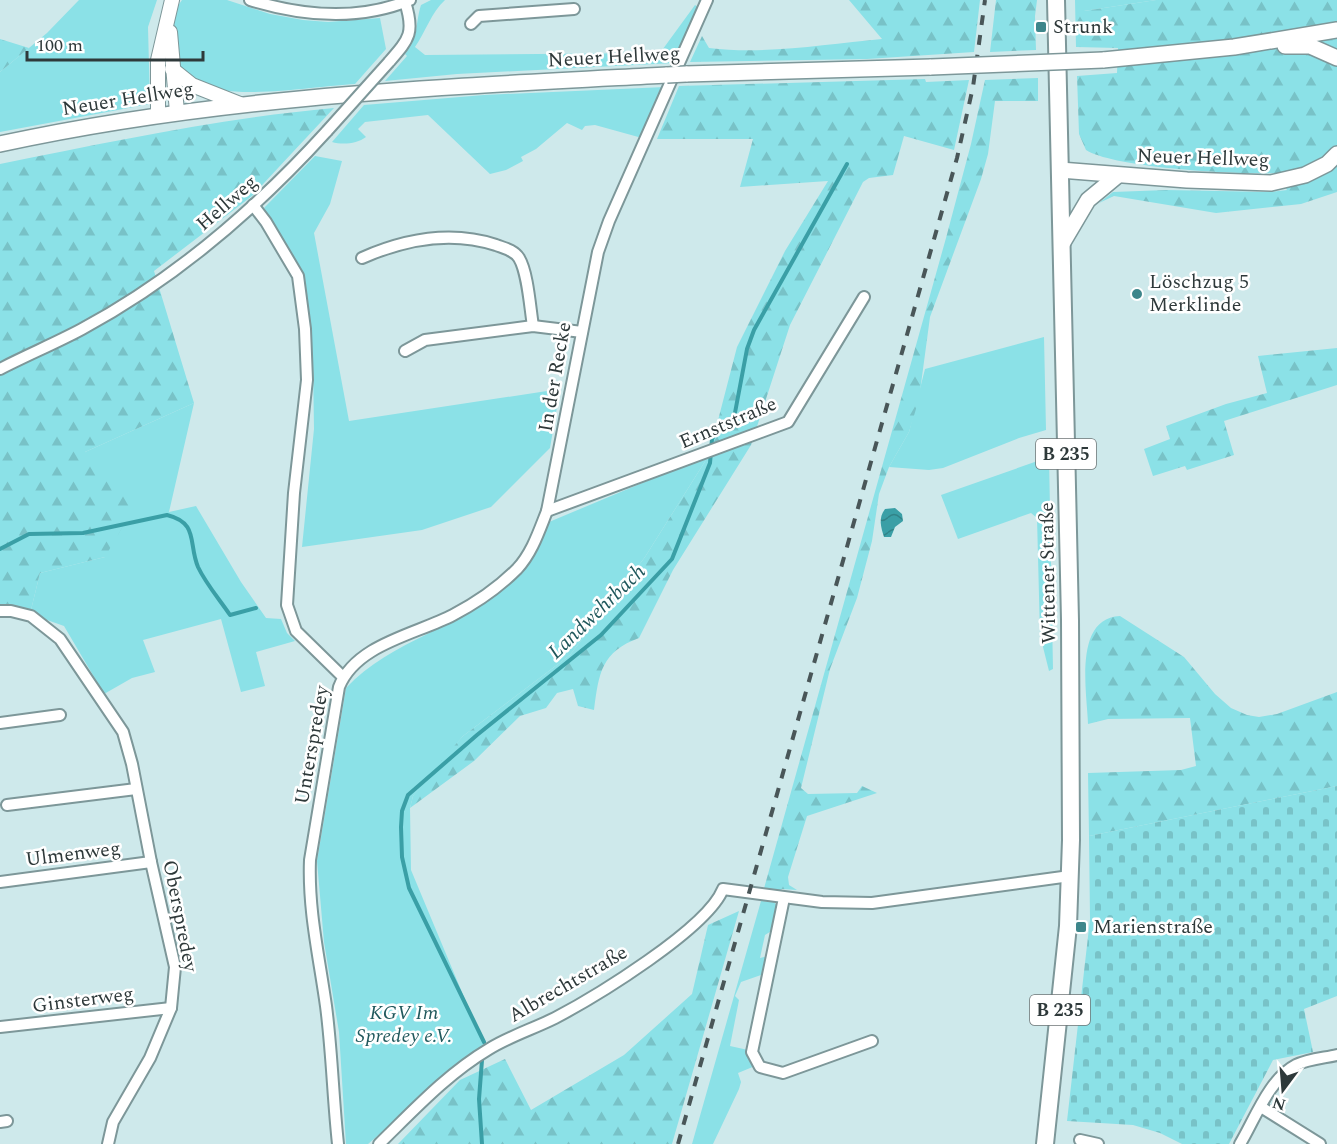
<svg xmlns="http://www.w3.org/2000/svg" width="1337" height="1144" font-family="Spectral,serif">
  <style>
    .green { fill: #8be1e7 }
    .forest { fill: url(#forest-firs) }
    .cemetery { fill: url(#cemetery-stones) }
    .water { fill: url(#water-waves) }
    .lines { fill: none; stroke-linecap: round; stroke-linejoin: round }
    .stream { stroke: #3a9fa6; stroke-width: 4 }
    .minor-casing { stroke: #7d9799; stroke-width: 14 }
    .tertiary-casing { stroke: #7d9799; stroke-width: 16 }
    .secondary-casing { stroke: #7d9799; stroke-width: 18 }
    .primary-casing { stroke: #7d9799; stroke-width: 20 }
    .minor { stroke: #fff; stroke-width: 10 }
    .tertiary { stroke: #fff; stroke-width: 14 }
    .secondary { stroke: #fff; stroke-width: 15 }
    .primary { stroke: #fff; stroke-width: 16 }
    .rail { stroke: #495658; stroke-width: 4; stroke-dasharray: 10 10; stroke-linecap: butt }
    .minor-bridge-casing { stroke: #7d9799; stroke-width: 14; stroke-linecap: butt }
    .secondary-bridge-casing { stroke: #7d9799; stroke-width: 18; stroke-linecap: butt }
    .minor-bridge { stroke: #fff; stroke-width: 10 }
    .secondary-bridge { stroke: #fff; stroke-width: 15 }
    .poi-dot { fill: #3e868b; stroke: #fff; stroke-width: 2 }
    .labels { text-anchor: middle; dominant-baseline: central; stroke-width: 5; stroke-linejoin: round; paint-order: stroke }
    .shield { fill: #fff; stroke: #6d7475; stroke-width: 1.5 }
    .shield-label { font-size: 18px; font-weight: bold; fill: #2e393a }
    .poi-label { font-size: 20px; fill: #2e393a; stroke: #fff; text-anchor: start }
    .street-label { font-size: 20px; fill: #2e393a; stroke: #fff }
    .park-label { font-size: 20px; font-style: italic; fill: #21595d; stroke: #fff }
    .water-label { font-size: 21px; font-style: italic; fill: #1f575b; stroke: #fff }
  </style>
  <defs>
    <pattern id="forest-firs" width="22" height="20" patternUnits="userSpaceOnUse" patternTransform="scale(1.5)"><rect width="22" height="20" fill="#8be1e7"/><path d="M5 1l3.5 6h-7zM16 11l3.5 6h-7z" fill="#78c2c7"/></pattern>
    <pattern id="cemetery-stones" width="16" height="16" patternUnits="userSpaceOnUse" patternTransform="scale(1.5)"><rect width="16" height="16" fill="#8be1e7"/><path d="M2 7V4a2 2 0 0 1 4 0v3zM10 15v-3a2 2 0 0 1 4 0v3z" fill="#78c2c7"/></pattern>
    <pattern id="water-waves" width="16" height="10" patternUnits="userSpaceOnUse" patternTransform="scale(1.5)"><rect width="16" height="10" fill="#3a9fa6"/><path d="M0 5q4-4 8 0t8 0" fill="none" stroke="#318388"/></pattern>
  </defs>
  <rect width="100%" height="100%" fill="#cee9eb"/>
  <!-- green -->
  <g class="green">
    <path d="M79 0H157L148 27 150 104 0 132V72L47 33Z"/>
    <path d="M182 0H227L270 14 303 20 328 22 380 18 386 49 355 84C316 86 234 101 200 84 185 77 177 64 174 49 171 35 173 11 182 0Z"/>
    <path d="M431 0H445C431 13 426 31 415 47L425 55 660 53 695 5 698 7 674 63 457 74 385 81 407 56 405 54C419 37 415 24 421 5Z"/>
    <path d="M1084 0H1156L1084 11Z"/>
    <path d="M665 87 642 138 595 125 585 126 582 130 567 123 536 149 521 157 523 161 506 170 490 174 428 115 365 122 358 129 366 137C357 144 342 145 332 142L364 105 484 95Z"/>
    <path d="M315 156 342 161 330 204 314 233 349 421 560 389 550 448 491 507 422 530 302 547 314 429 313 363 299 268 264 208Z"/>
    <path d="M1044 337 1046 430 1019 438 943 468 929 470 889 467 909 432 925 369Z"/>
    <path d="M194 403 169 512 196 506 241 582 266 618 281 619 287 633 295 641 256 652 265 686 241 692 221 619 143 640 155 672 132 678 104 694 64 626 30 614 40 573 105 557 85 452Z"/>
    <path d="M709 455 645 557 570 655 463 736 413 796 410 808 411 870 484 1045 368 1144H346L339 1032 324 942 317 861 346 688C397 634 478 625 525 567 535 554 541 537 549 522Z"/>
    <path d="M1049 457 1053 669 1049 671 1040 635 1037 518 1031 513 958 539 941 495Z"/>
    <path d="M761 901 774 902 778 907 773 930 765 935 760 958 768 956 762 989 759 990 761 975 741 982 735 996 739 1000 730 1046 748 1050 755 1066 738 1073 741 1082 739 1089 713 1144H692Z"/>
  </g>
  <!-- forest -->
  <g class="forest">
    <path d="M849 0H980L974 52 867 59 690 62 702 36 709 48C766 55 826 44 882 39Z"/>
    <path d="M996 0H1037L1035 16 1036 50 990 52Z"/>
    <path d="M1075 0H1084V11L1156 0H1337V192L1301 204 1216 213 1114 196 1099 203 1113 192 1166 190 1269 192 1287 190 1277 173C1241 175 1114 168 1086 150L1079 134 1077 76 1117 73 1118 48 1076 47Z"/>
    <path d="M0 39 29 48 0 72Z"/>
    <path d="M1038 78V101H995L988 154 981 179 930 317 919 399 909 432 889 467 879 494 872 541 857 598 830 669 801 788 808 794 857 793 862 786 877 793 807 816 788 877 789 885 797 890 782 889 776 893 763 892 946 238 971 144 985 80Z"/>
    <path d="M925 79 926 82 969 80 954 150 904 136 893 175 869 178 863 182 790 325 751 445 673 570 639 638C601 652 599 673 594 710L578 706 573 689 557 693 546 708 520 716 474 761 410 808 413 796 432 771 463 736 570 655 645 557 709 455 737 347 785 251 828 181 740 187 753 139H657L679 86Z"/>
    <path d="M334 108 252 196 154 271 194 403 85 452 134 507 105 557 40 573 30 614 7 606 0 607V164C110 142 222 118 334 108Z"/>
    <path d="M1337 348V385L1224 421 1234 455 1187 470 1185 466 1153 476 1144 449 1170 439 1166 426 1226 404 1267 393 1258 356Z"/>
    <path d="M1120 616 1184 657 1215 694 1231 708 1247 715 1259 717 1277 714 1337 692V786L1089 836 1088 773 1181 770 1196 766 1190 718 1108 719 1088 724C1087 693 1073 618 1120 616Z"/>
    <path d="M739 911 672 1144H398L460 1080 505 1059 531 1110 624 1055 692 994 708 925Z"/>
  </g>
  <!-- cemetery -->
  <path class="cemetery" d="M1337 786V996L1304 1009 1313 1052 1273 1060 1229 1144H1182L1160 1133 1133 1125 1067 1121 1090 919 1089 836Z"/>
  <!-- water -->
  <path class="water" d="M895 508 902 514 903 521 895 527 891 537H884C881 527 878 518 885 509Z"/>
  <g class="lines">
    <!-- stream -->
    <g class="stream">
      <path d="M0 549 29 534 83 533 167 515C199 523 188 543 198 567 206 584 220 600 230 615L256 608"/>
      <path d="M484 1042 409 888 402 857 401 827 402 811 408 795 477 735 601 635 672 559 710 463 712 439 715 434 727 428 734 418 747 349 754 330 847 164"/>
      <path d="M482 1144 479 1099 482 1060"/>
    </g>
    <!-- minor casing -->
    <g class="minor-casing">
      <g id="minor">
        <path d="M250 0C302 16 359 21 410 0"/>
        <path d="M471 24 479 16 574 9"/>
        <path d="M389 62C409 39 415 33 405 2"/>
        <path d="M253 205 266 222 298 276 305 329 307 380 294 493 287 605 296 631 343 677"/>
        <path d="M362 258C405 239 450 230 496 245 504 248 514 250 519 258 528 273 530 308 533 326"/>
        <path d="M405 351 425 340 533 326 582 332"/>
        <path d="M0 369C27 355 56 343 82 329 175 279 257 208 327 131"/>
        <path d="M547 511 788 422 864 297"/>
        <path d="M0 611H11L31 616 60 639 123 732 132 764 151 862 175 967 171 1008 150 1058 113 1122 108 1144"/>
        <path d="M0 723 60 715"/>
        <path d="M7 805 136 789"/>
        <path d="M0 882 151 862"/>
        <path d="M784 898 752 1052 760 1067 783 1073 872 1041"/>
        <path d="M0 1027 171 1008"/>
        <path d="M1261 1107 1320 1144"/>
        <path d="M0 1122 7 1121"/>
        <path d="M1080 1140 1098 1144"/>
        <path d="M338 1144C333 1098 332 1052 326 1006 319 956 308 910 310 860L339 687C356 644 417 634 453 615 476 603 499 587 517 569 532 553 539 531 547 511L598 252 609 221 707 0"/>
        <path d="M379 1144C414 1110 447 1074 489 1049 510 1036 533 1029 555 1018 595 997 707 929 723 889L822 902 872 903 1070 876"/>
        <path d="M1240 1144C1255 1119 1269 1079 1296 1065 1308 1059 1324 1058 1337 1055"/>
      </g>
    </g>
    <!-- tertiary casing -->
    <g class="tertiary-casing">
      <g id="tertiary">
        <path d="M170 32 177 112"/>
        <path d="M172 69 192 85 240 104"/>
        <path d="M158 115V60L172 0"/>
      </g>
    </g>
    <!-- secondary casing -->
    <g class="secondary-casing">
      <g id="secondary">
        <path d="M1285 46H1310L1337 58"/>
        <path d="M1103 60 1234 47 1337 30"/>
        <path d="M686 74 931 67"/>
        <path d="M0 144C219 96 444 87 667 75"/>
        <path d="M1060 170 1187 180 1271 183 1305 175 1327 164 1337 154"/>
        <path d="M1062 244 1088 200 1117 176"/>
      </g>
    </g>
    <!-- primary casing -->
    <g class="primary-casing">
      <path id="primary" d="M1045 1144 1068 926 1071 840 1070 620 1056 0"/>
    </g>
    <!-- minor -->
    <use href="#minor" class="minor"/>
    <!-- tertiary -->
    <use href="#tertiary" class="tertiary"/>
    <!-- secondary -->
    <use href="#secondary" class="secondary"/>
    <!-- primary -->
    <use href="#primary" class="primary"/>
    <!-- rail -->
    <path class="rail" d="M678 1144 957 158 973 87 985 0"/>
    <!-- minor-bridge casing -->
    <g class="minor-bridge-casing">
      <path id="minor-bridge" d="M327 131 389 62"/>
    </g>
    <!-- secondary-bridge casing -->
    <g class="secondary-bridge-casing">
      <g id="secondary-bridge">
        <path d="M931 67 1103 60"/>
        <path d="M667 75 686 74"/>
      </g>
    </g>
    <!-- minor-bridge -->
    <use href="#minor-bridge" class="minor-bridge"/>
    <!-- secondary-bridge -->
    <use href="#secondary-bridge" class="secondary-bridge"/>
  </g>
  <!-- markers -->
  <g class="poi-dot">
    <rect x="1035" y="21" width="12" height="12" rx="3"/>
    <circle cx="1137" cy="294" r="6"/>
    <rect x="1075" y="921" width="12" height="12" rx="3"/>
  </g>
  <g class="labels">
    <!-- shield labels -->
    <g class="shield">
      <rect x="1036" y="439" width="60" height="30" rx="4.5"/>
      <rect x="1030" y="995" width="60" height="30" rx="4.5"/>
    </g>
    <g class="shield-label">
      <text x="1066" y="454">B 235</text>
      <text x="1060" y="1010">B 235</text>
    </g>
    <!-- poi labels -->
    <g class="poi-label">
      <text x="1053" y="27">Strunk</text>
      <text x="1149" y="282">Löschzug 5<tspan x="1149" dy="23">Merklinde</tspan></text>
      <text x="1093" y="927">Marienstraße</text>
    </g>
    <!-- street labels -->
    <g class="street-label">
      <text transform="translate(614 57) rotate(-3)">Neuer Hellweg</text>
      <text transform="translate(128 99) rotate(-9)">Neuer Hellweg</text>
      <text transform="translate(1203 158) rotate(2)">Neuer Hellweg</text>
      <text transform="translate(227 203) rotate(-41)">Hellweg</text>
      <text transform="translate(555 377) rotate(-80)">In der Recke</text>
      <text transform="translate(728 423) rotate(-23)">Ernststraße</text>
      <text transform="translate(1048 573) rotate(-91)">Wittener Straße</text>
      <text transform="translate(312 745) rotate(-80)">Unterspredey</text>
      <text transform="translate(73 854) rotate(-7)">Ulmenweg</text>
      <text transform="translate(180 916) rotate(79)">Oberspredey</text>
      <text transform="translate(568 984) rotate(-30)">Albrechtstraße</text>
      <text transform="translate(83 1000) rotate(-7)">Ginsterweg</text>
    </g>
    <!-- park labels -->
    <g class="park-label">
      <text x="404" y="1013">KGV Im<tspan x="404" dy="23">Spredey e.V.</tspan></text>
    </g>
    <!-- water labels -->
    <g class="water-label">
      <text transform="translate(597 612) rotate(-44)">Landwehrbach</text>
    </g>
  </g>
  <!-- north arrow -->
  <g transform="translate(1283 1090) rotate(196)" stroke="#ffffff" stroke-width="4.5" paint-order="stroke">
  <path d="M0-4.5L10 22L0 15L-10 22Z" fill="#2e393a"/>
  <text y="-9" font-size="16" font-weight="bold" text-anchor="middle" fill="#2e393a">N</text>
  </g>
  <!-- scale -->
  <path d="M27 51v9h176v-9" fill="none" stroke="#2e393a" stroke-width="3"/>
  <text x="36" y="51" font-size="18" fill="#2e393a" stroke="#ffffff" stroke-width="4.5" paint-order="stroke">100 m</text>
</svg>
